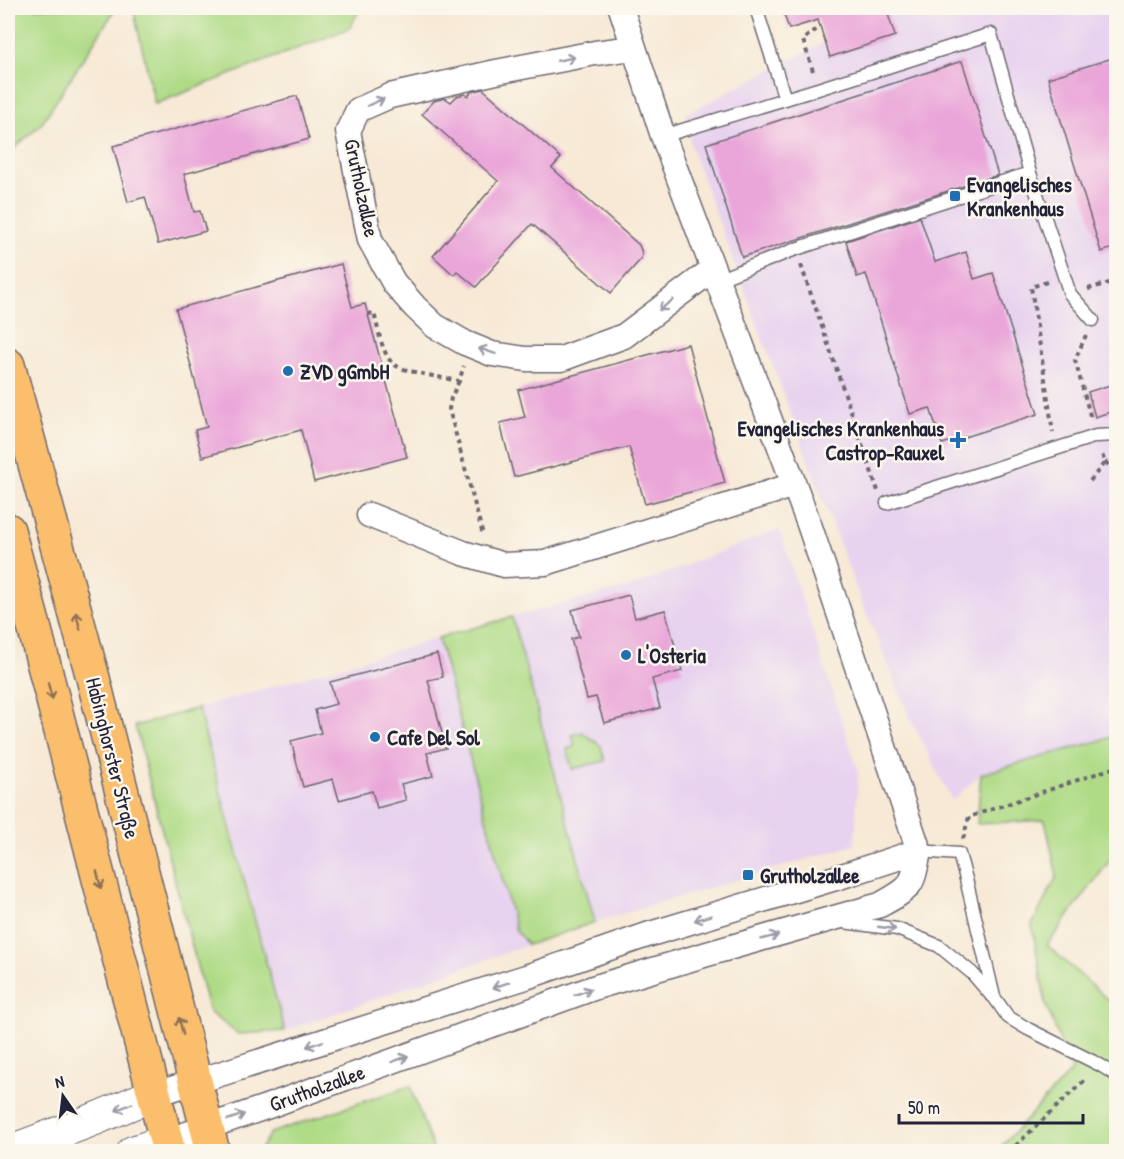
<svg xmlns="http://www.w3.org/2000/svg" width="1124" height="1159" font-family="'Patrick Hand',sans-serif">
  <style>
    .built { fill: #e7d2ef }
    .green { fill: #afdb86; stroke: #687e60; stroke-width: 1.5 }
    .building { fill: #eaa6d9 }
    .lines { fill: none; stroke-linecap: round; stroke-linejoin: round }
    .service-casing { stroke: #6d6871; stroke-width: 15 }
    .minor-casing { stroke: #6d6871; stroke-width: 27 }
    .tertiary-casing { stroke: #6d6871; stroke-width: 34 }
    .primary-casing { stroke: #6d6871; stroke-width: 36 }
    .path { stroke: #6d6871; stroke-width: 4; stroke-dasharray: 4.5 4.5; stroke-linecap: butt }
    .service { stroke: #fff; stroke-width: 12 }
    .minor { stroke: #fff; stroke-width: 24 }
    .tertiary { stroke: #fff; stroke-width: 32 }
    .primary { stroke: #fabe6d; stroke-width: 33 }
    .oneway { stroke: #9c9ca7 }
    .oneway2 { stroke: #8e7054 }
    .poi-dot { fill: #1f6fb2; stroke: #fbf7ec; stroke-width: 2 }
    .labels { text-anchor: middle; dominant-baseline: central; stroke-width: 5; stroke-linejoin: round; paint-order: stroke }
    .poi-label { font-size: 21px; font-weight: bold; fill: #22223b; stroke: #fbf7ec; text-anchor: start }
    .street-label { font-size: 21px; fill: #22223b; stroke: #fbf7ec }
  </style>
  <rect width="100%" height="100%" fill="#fbf7ec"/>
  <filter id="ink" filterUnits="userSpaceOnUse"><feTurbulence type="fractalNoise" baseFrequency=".0167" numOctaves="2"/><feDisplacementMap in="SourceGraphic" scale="12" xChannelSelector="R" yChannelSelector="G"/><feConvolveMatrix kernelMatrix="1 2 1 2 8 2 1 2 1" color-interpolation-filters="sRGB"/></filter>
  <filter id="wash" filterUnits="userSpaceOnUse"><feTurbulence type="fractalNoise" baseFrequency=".008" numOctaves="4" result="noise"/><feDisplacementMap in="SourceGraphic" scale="24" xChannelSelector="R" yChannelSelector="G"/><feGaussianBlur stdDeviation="1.35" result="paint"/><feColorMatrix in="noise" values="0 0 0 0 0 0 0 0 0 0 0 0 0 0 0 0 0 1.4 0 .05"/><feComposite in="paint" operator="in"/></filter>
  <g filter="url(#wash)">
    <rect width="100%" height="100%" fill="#f7e9d5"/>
    <!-- built -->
    <g class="built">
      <path d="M891 8H1116V736L981 774 952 801 911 720 856 588 691 147 685 114Z"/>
      <path d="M779 529 858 770 855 845 595 922 512 617 633 586Z"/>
      <path d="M438 638 516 931 528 945 285 1031 234 836 198 708Z"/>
    </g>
    <!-- green -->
    <g class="green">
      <path d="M8 8H116L42 123 8 154Z"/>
      <path d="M133 8H360L350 28 155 104Z"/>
      <path d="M512 617 595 922 528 945 516 931 438 638Z"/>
      <path d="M198 708 276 999 285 1031 238 1034 209 1012 135 726Z"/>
      <path d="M582 732 601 746 605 761 572 769 567 749 575 746 572 735Z"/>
      <path d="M1116 736V852L1047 945 1116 1007V1151H997L1072 1070 1046 1005 1032 925 1057 876 1045 820 977 824 981 774Z"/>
      <path d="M410 1086 434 1151H259L270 1133Z"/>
    </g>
    <g id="blocks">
      <!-- building -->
      <g class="building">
        <path d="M782 8H886L895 36 830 57 818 20 789 29Z"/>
        <path d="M1116 57V247L1101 252 1048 78Z"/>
        <path d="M962 61 998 175 742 257 706 144Z"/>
        <path d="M483 89 561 158 552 168 639 245 642 253 641 259 611 293 532 224 476 287 457 271 454 275 433 256 498 181 422 114 434 101 445 98 451 102 457 96 465 94 468 96 471 92Z"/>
        <path d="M297 96 309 139 184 174 194 212 200 211 206 231 158 244 145 197 128 202 113 146Z"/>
        <path d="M920 217 935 262 966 252 974 279 993 273 1038 414 942 444 930 408 910 414 866 274 857 277 846 241Z"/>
        <path d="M341 264 352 307 365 304 407 457 314 482 301 430 202 457 195 430 207 427 176 309Z"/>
        <path d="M688 344 725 483 645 504 629 447 514 477 500 423 525 417 518 390Z"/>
        <path d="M1116 383V410L1095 417 1088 392Z"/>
        <path d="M629 595 635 618 665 610 682 671 652 679 660 708 604 723 596 697 587 699 571 639 579 637 572 610Z"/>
        <path d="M437 654 443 677 428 680 446 748 427 753 433 776 401 784 406 800 377 808 372 791 339 800 333 779 303 787 291 741 321 733 315 710 336 704 330 682Z"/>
      </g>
    </g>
  </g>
  <g filter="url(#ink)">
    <use href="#blocks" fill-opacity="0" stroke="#6d6871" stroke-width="1.5"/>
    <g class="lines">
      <!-- service casing -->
      <g class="service-casing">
        <g id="service">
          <path d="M756 8 785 99"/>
          <path d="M663 136 818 89 991 34 1030 173 796 249 717 280"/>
          <path d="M1030 173 1070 294 1093 320"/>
          <path d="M887 503 1096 436 1116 435"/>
          <path d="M919 851 959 854 966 879 994 997 1008 1017 1028 1029 1100 1065 1116 1075"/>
          <path d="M843 922 897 929 939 946 972 973 991 995"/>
        </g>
      </g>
      <!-- minor casing -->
      <g class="minor-casing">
        <g id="minor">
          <path d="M633 48 595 53 496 72 390 96 358 110 348 131 370 240 394 283 415 307 435 326 465 343 492 354 526 359H561L624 336 713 269"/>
          <path d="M369 515 463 553 504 565 545 563 794 485"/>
          <path d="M154 1094 195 1082 526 977 647 935 842 876 919 851"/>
          <path d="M166 1141 266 1107 596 987 714 952 880 905C913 887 912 887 919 851L809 524 663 136 621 8"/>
        </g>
      </g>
      <!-- tertiary casing -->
      <g class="tertiary-casing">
        <g id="tertiary">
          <path d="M8 1152 95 1119 154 1094"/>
          <path d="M133 1152 166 1141"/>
        </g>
      </g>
      <!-- primary casing -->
      <g class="primary-casing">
        <g id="primary">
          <path d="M8 365 93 678 213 1152"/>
          <path d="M8 530 36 634 169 1152"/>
        </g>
      </g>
      <!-- path -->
      <g class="path">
        <path d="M813 71 803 40 812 32 821 28"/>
        <path d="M801 265 878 491"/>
        <path d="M1047 282 1031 287 1053 432"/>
        <path d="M1088 289 1116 281"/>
        <path d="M368 314 374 313C378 327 382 357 395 365 405 372 445 378 459 381L464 366"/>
        <path d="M1086 335 1075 360 1091 419"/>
        <path d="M459 381 451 398 449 409 483 535"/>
        <path d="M1105 462 1111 467 1116 466"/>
        <path d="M1090 481 1105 462 1101 452"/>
        <path d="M963 839 969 817 1116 767"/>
        <path d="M1009 1152 1087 1078"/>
      </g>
      <!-- service -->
      <use href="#service" class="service"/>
      <!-- minor -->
      <use href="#minor" class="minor"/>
      <!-- tertiary -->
      <use href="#tertiary" class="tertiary"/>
      <!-- primary -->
      <use href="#primary" class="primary"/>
    </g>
    <!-- one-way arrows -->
    <defs><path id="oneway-shaft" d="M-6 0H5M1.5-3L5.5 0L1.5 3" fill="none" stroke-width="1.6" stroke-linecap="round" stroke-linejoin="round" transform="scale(1.5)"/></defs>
    <g class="oneway">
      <use href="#oneway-shaft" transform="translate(566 59) rotate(-11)"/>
      <use href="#oneway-shaft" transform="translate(376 102) rotate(-24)"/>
      <use href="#oneway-shaft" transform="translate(666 305) rotate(143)"/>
      <use href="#oneway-shaft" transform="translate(487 351) rotate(-162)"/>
      <use href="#oneway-shaft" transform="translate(703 918) rotate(163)"/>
      <use href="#oneway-shaft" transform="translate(887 928) rotate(8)"/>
      <use href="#oneway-shaft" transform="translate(770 937) rotate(-15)"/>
      <use href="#oneway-shaft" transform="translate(501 985) rotate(162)"/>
      <use href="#oneway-shaft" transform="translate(583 992) rotate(-20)"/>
      <use href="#oneway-shaft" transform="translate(315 1044) rotate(162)"/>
      <use href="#oneway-shaft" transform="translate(400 1059) rotate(-20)"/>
      <use href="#oneway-shaft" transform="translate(124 1107) rotate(157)"/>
      <use href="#oneway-shaft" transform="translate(236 1117) rotate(-19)"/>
    </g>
    <g class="oneway2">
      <use href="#oneway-shaft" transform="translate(78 621) rotate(-105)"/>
      <use href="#oneway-shaft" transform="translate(50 691) rotate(76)"/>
      <use href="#oneway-shaft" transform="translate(99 880) rotate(76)"/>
      <use href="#oneway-shaft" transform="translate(181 1026) rotate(-104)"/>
    </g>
  </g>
  <!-- markers -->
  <g class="poi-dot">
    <rect x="949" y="190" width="12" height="12" rx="3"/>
    <circle cx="288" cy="371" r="6"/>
    <path d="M955 431h6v6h6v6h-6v6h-6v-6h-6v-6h6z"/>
    <circle cx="626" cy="655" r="6"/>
    <circle cx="375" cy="737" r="6"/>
    <rect x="742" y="869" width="12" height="12" rx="3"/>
  </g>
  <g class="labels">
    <!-- poi labels -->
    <g class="poi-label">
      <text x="967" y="184">Evangelisches<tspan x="967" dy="24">Krankenhaus</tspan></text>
      <text x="300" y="371">ZVD gGmbH</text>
      <text x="944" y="428" text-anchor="end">Evangelisches Krankenhaus<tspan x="944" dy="24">Castrop-Rauxel</tspan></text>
      <text x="638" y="655">L'Osteria</text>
      <text x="387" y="737">Cafe Del Sol</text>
      <text x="760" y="875">Grutholzallee</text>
    </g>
    <!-- street labels -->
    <g class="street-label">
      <text transform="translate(362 188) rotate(78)">Grutholzallee</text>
      <text transform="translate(113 758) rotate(76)">Habinghorster Straße</text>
      <text transform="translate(317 1088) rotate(-20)">Grutholzallee</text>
    </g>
  </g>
  <!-- margin -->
  <rect width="1124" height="1159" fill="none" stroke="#fbf7ec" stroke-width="30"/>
  <!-- north arrow -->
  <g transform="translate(63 1096) rotate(346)" stroke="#fbf7ec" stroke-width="4.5" paint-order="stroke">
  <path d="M0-4.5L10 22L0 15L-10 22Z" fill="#22223b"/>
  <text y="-9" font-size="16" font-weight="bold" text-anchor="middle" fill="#22223b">N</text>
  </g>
  <!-- scale -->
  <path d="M899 1114v9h184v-9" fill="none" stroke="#22223b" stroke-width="3"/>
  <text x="908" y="1114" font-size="18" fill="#22223b" stroke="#fbf7ec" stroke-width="4.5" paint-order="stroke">50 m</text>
</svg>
